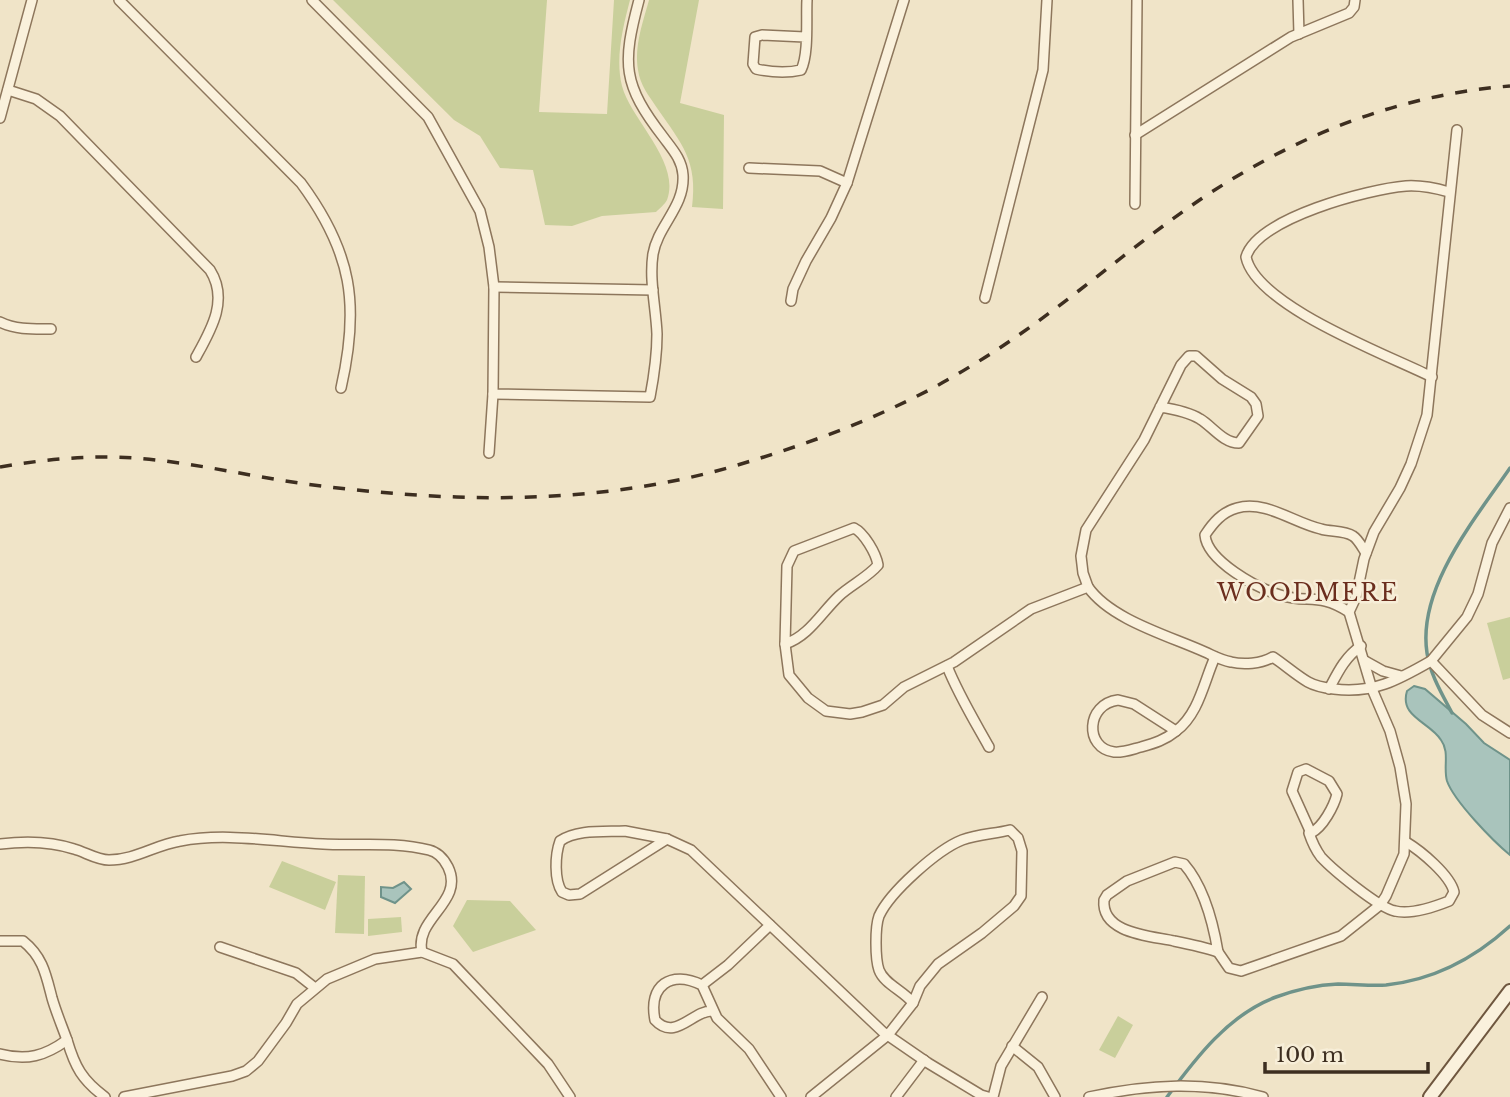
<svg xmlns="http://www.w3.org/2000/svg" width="1510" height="1097" font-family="'Libre Baskerville',serif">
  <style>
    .green { fill: #c9cf9b }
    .water { fill: #a9c4bc; stroke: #6f938a; stroke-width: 2 }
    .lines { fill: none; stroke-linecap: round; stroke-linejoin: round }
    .stream { stroke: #6f938a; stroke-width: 3.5 }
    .street-casing { stroke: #8d765c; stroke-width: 12 }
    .secondary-casing { stroke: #6f573f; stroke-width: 16 }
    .street { stroke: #faf1dc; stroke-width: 9 }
    .secondary { stroke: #faf1dc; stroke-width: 12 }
    .rail { stroke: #3d2e20; stroke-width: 3.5; stroke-dasharray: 12 12; stroke-linecap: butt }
    .labels { text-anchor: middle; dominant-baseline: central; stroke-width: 5; stroke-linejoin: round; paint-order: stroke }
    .neighbourhood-label { font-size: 23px; letter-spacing: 2px; fill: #6b2e1e; stroke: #f7eed8 }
  </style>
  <rect width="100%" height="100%" fill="#f0e4c8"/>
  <!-- green -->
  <g class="green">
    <path d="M333 0H547L539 112 607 114 614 0H630C623 27 615 58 622 86 631 120 681 162 667 200 665 204 659 209 656 212L602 216 572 226 545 225 533 170 500 168 480 136 454 120Z"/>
    <path d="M649 0H699L680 103 724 115 723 209 692 207C698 161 682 144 657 108 649 96 640 85 638 70 634 46 643 22 649 0Z"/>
    <path d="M1510 617V678L1503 680 1487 623Z"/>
    <path d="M282 861 336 882 325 910 269 887Z"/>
    <path d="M338 875 365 876 364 934 335 933Z"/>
    <path d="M467 900 510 901 536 930 473 952 453 926Z"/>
    <path d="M401 917 402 932 368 936V919Z"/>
    <path d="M1118 1016 1133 1025 1115 1058 1099 1050Z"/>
  </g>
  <!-- water -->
  <g class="water">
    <path d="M1414 686 1425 689 1466 724 1484 743 1510 760V855C1493 841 1454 801 1447 781 1443 767 1450 752 1441 740 1430 722 1399 717 1407 691Z"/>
    <path d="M404 882 411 889 395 903 381 897V887L393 888Z"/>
  </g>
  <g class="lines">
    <!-- stream -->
    <g class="stream">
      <path d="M1452 713C1442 694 1430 674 1427 653 1417 588 1475 519 1510 468"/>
      <path d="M1167 1097C1195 1059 1229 1014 1276 997 1295 990 1317 985 1338 984 1354 984 1370 986 1386 985 1434 980 1475 958 1510 926"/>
    </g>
    <!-- street casing -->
    <g class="street-casing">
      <g id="street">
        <path d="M119 0 301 183C352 252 360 305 341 388"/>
        <path d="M312 0 428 117 480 211 489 247 494 287 493 394 650 397C654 376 657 355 657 334 656 308 649 280 653 254 658 225 685 207 683 175 682 160 673 150 664 138 622 84 622 64 639 0"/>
        <path d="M1298 0 1299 34"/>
        <path d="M805 37 762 35 755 37 753 64 756 69C770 72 788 73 801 70 809 54 806 19 807 0"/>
        <path d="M8 90 36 99 60 116 210 270C229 300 211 330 196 357"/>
        <path d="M0 118 32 0"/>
        <path d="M1135 135 1291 37 1349 13 1354 7 1355 0"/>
        <path d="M749 168 820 171 847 183"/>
        <path d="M1135 204 1137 0"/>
        <path d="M494 287 653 290"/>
        <path d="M985 298 1043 70 1047 0"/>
        <path d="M791 301 793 289 806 261 831 218 847 183 904 0"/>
        <path d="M0 322C16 330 34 329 51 329"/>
        <path d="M1432 377C1388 355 1256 306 1246 257 1257 218 1369 189 1406 186 1421 185 1435 188 1449 192"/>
        <path d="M489 453 493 394"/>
        <path d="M854 528C864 533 876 553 878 565 868 577 851 585 839 596 821 613 809 636 785 644L787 566 794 551Z"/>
        <path d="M1088 587 1083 573 1081 556 1086 530 1144 440 1181 365 1189 356H1196L1222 379 1251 397 1256 404 1258 416 1239 443C1223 443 1212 426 1200 419 1189 412 1173 409 1160 407"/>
        <path d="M1349 612C1318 592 1308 604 1280 595 1257 588 1207 561 1205 535 1213 523 1222 512 1237 508 1266 500 1294 523 1321 529 1330 532 1344 530 1353 536 1358 539 1362 547 1366 553"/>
        <path d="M785 644 789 675 808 698 826 711 850 714 862 712 883 705 904 687 954 662 1031 609 1088 587C1111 620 1170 636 1205 652 1214 656 1221 660 1231 662 1243 665 1261 664 1273 657 1285 665 1296 675 1308 682 1315 686 1326 688 1334 689 1373 694 1398 680 1431 661L1482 715 1510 733"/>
        <path d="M1365 661 1383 671 1401 676"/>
        <path d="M1431 661 1467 617 1478 594 1492 543 1510 508"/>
        <path d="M947 666C958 694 974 720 989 747"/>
        <path d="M1329 689C1338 672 1345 657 1361 646"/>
        <path d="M1118 700 1134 704 1176 731C1165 740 1155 743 1141 747 1133 749 1123 753 1114 752 1084 748 1086 704 1118 700Z"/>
        <path d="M1176 731C1199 714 1204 681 1215 657"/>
        <path d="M1306 769 1329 781 1337 794C1334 806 1323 827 1311 833L1292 791 1298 772Z"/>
        <path d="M1010 830 1018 838 1022 851 1021 896 1014 906 982 933 938 964 920 986 913 1003C904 991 884 984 879 970 875 958 875 927 879 916 890 892 937 850 962 840 978 834 994 834 1010 830Z"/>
        <path d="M625 831 667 839 580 894 569 895 562 892C554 880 555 855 560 841 577 829 605 832 625 831Z"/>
        <path d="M1309 833C1312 842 1315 849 1321 857 1333 870 1379 908 1395 911 1412 915 1434 907 1449 901L1454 892C1450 875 1421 851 1406 842"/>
        <path d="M667 839 691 850 883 1032 928 1063 981 1095 988 1097"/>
        <path d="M0 844C24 841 50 841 74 849 85 852 97 860 109 860 135 860 155 845 180 841 226 832 276 842 323 844 357 846 395 841 429 850 437 852 444 859 448 867 465 902 414 918 422 952"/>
        <path d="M1175 862 1184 864C1204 887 1213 922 1218 952 1204 947 1189 944 1174 941 1152 936 1101 934 1104 900L1107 895 1127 881Z"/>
        <path d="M0 941H23C43 957 46 975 52 998 56 1012 62 1026 67 1040 75 1067 82 1080 105 1097"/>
        <path d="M220 947 296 973 315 988"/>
        <path d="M1218 952 1229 968 1241 971 1341 936 1380 905 1386 896 1404 854 1406 804 1400 767 1390 731 1372 689 1349 612 1356 597 1364 559 1374 532 1400 488 1411 464 1427 415 1457 130"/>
        <path d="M702 985 728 965 770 925"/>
        <path d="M712 1011C693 1010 675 1042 655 1020 648 985 671 970 702 985L717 1018 749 1049 781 1097"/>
        <path d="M1012 1046 1038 1067 1055 1097"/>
        <path d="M0 1054C27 1061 45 1056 67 1040"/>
        <path d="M124 1097 232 1076 246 1071 258 1061 286 1023 297 1004 327 979 375 959 422 952 453 964 548 1064 570 1097"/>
        <path d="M811 1097 888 1035 913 1003"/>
        <path d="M896 1097 924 1060"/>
        <path d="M993 1097 1001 1066 1042 997"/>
        <path d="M1089 1097C1149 1084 1204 1081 1263 1097"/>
      </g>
    </g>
    <!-- secondary casing -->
    <g class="secondary-casing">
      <path id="secondary" d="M1430 1097 1510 991"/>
    </g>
    <!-- street -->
    <use href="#street" class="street"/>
    <!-- secondary -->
    <use href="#secondary" class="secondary"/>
    <!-- rail -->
    <path class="rail" d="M0 467C35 461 69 457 105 457 173 457 239 475 306 484 450 503 599 507 741 464 821 440 900 410 971 366 1053 317 1123 252 1201 199 1295 136 1397 95 1510 86"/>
  </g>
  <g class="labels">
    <!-- neighbourhood labels -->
    <g class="neighbourhood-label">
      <text x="1308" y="593">WOODMERE</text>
    </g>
  </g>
  <!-- scale -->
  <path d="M1265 1062v10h163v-10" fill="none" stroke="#3d2e20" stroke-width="3.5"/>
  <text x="1276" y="1062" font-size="21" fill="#3d2e20" stroke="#f7eed8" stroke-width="5" paint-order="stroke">100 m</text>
</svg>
